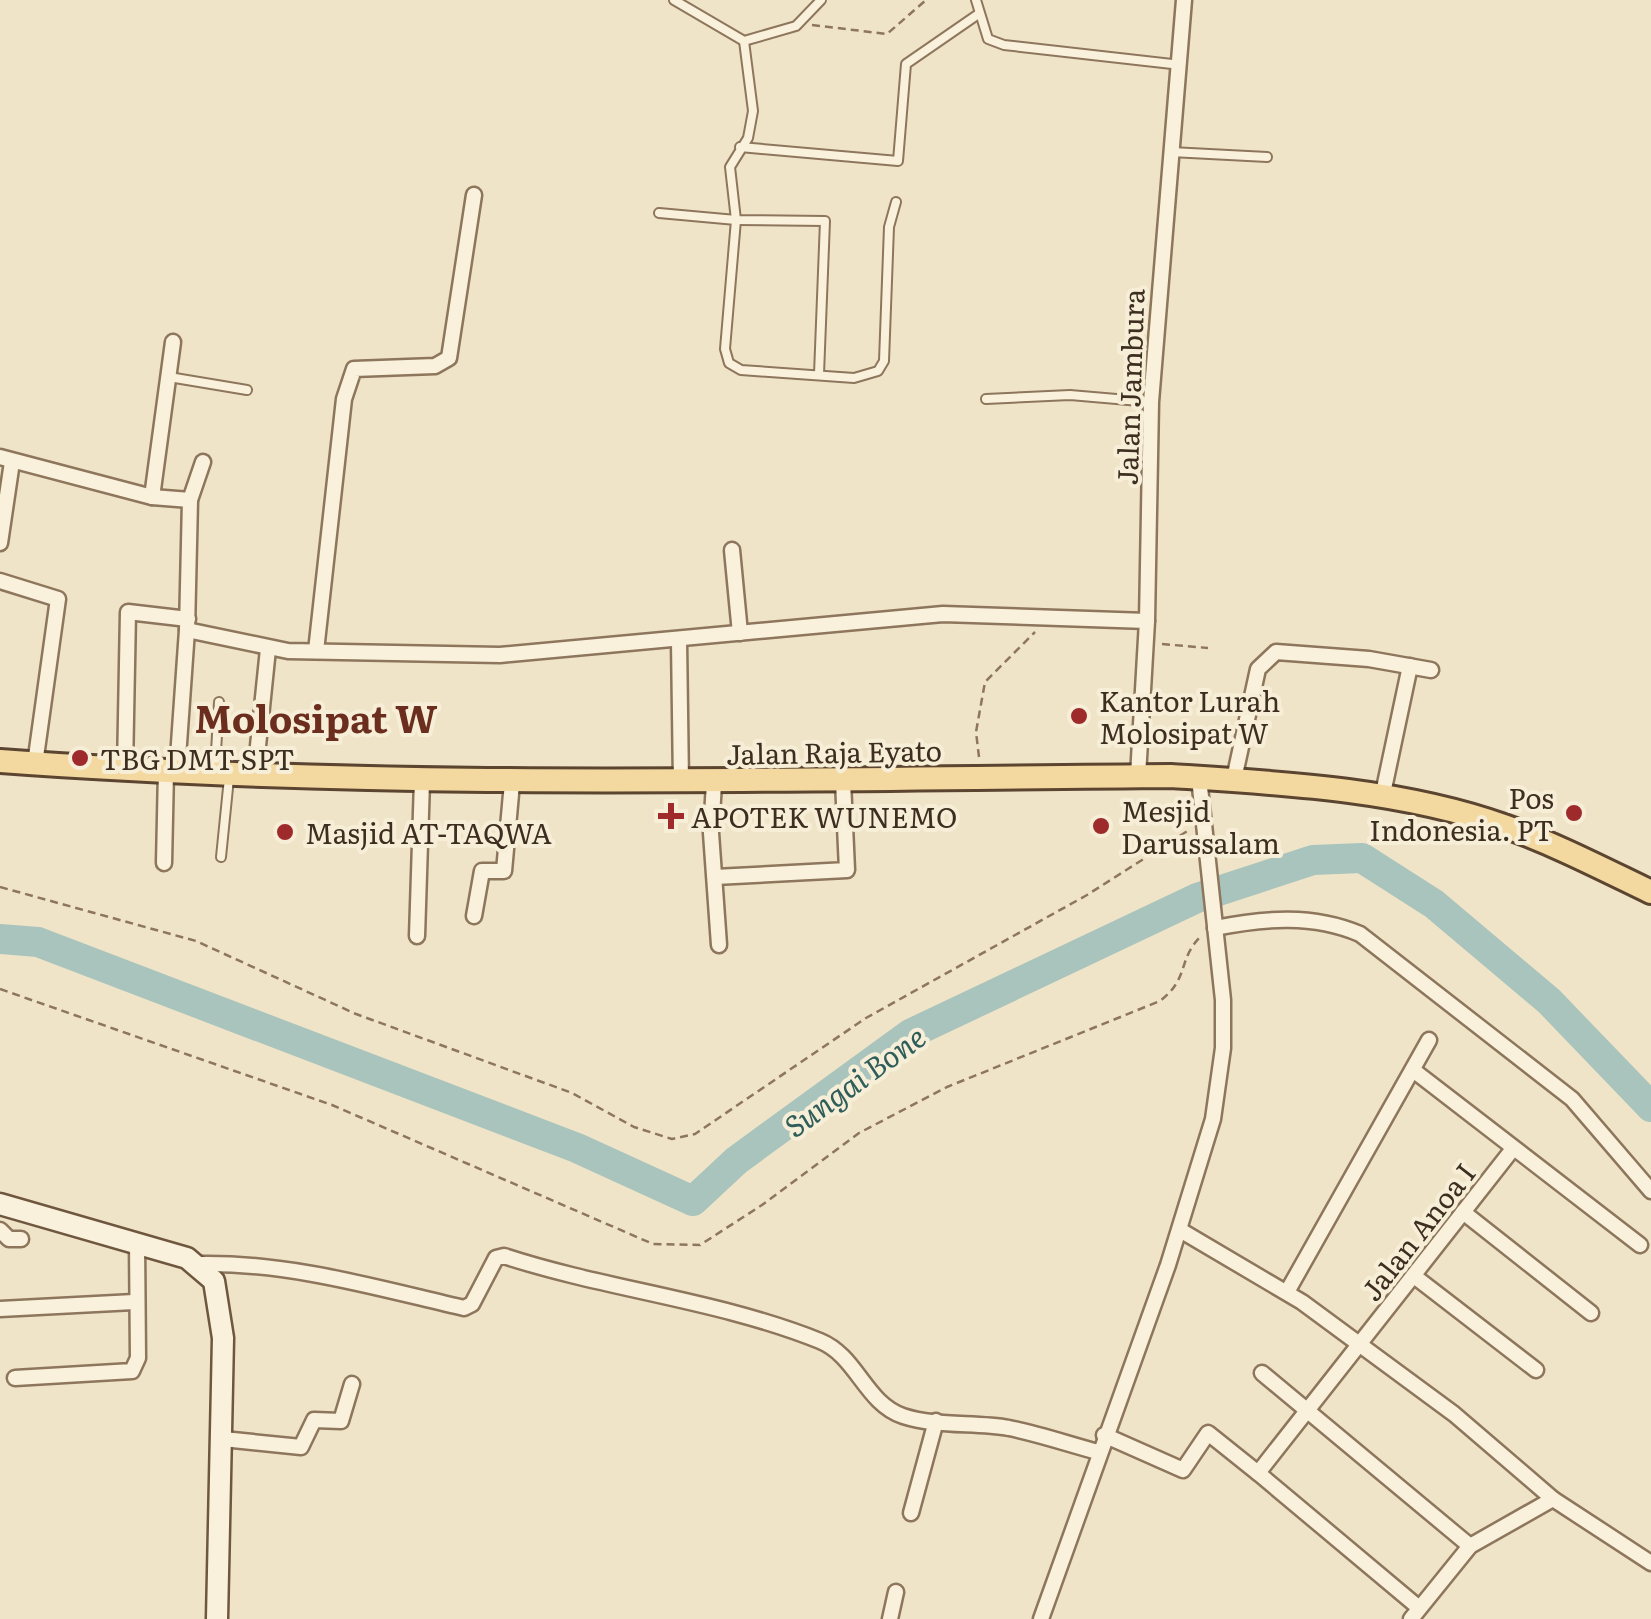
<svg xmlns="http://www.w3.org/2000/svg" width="1651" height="1619" font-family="Literata,serif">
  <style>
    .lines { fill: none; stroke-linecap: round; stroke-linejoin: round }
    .river { stroke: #a9c4bc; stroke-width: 30 }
    .lane-casing { stroke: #8d765c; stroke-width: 12 }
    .street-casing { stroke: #8d765c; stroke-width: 19 }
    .secondary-casing { stroke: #6f573f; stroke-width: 25 }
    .primary-casing { stroke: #5b4430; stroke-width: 28 }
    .path { stroke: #8d765c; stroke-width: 2.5; stroke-dasharray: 8 5; stroke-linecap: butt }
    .lane { stroke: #faf1dc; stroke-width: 8 }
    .street { stroke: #faf1dc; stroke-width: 14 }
    .secondary { stroke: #faf1dc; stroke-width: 20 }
    .primary { stroke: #f3d9a0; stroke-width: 22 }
    .poi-dot { fill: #9e2a2b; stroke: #f7eed8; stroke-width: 4 }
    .labels { text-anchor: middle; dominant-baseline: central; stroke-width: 8; stroke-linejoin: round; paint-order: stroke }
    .street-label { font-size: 28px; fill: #3d2e20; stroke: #f7eed8 }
    .poi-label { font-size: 28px; fill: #3d2e20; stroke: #f7eed8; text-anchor: start }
    .water-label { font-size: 30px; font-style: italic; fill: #2f5d5a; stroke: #f7eed8 }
    .district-label { font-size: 38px; font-weight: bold; fill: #6b2e1e; stroke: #f7eed8 }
  </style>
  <rect width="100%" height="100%" fill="#f0e4c8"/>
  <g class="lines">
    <!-- river -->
    <path class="river" d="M0 939 38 942 577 1148 693 1201 737 1160 910 1034 1197 898 1313 860 1362 858 1434 904 1549 1001 1651 1107"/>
    <!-- lane casing -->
    <g class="lane-casing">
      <g id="lane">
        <path d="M674 0 744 41 796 26 821 0"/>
        <path d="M976 0 988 39 1004 45 1181 65"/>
        <path d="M744 41 753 111 748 138 730 167 736 220 725 349 729 363 741 370 854 378 878 371 884 361 889 227 896 202"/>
        <path d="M740 147 898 161 906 64 977 15"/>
        <path d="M1171 152 1267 157"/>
        <path d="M659 213 736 220 825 221 819 374"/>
        <path d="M169 377 247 390"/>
        <path d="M986 399 1070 395 1151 402"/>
        <path d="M215 768 219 702"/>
        <path d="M221 857 229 778"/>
      </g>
    </g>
    <!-- street casing -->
    <g class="street-casing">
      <g id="street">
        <path d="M0 457 152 497 190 500"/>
        <path d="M152 497 173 342"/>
        <path d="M0 543 12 462"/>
        <path d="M732 550 740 633"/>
        <path d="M0 581 58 599 35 764"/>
        <path d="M187 630 288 651 500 655 943 614 1147 621"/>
        <path d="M679 641 681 783"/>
        <path d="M316 651 344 399 354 369 435 366 449 358 474 195"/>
        <path d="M125 770 128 612 188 619"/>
        <path d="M177 772 187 630 190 500 203 462"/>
        <path d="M255 775 268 649"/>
        <path d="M1138 776 1147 621 1151 402 1184 0"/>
        <path d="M1234 779 1258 669 1276 652 1369 659 1431 670"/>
        <path d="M714 783 711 833 719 945"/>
        <path d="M1382 798 1410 666"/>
        <path d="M164 863 166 771"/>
        <path d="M715 877 847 870 843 781"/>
        <path d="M474 916 482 871H504L512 783"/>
        <path d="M1215 928C1264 918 1313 914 1360 934L1572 1099 1651 1191"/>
        <path d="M417 936 422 781"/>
        <path d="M1413 1070 1640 1245"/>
        <path d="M1463 1212 1591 1313"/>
        <path d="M0 1230 9 1239H21"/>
        <path d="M1180 1230 1302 1302 1454 1414 1553 1499 1651 1563"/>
        <path d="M199 1264C289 1262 377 1288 464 1308L472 1304 496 1258 504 1256C608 1290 718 1300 820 1341 857 1356 865 1403 903 1416 936 1427 975 1422 1009 1428 1039 1434 1068 1444 1098 1452"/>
        <path d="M1414 1276 1536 1370"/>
        <path d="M1287 1292 1429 1040"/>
        <path d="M0 1309 134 1302"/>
        <path d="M1262 1373 1470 1546"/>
        <path d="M15 1378 132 1371 138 1358 137 1242"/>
        <path d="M1104 1435 1183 1470 1208 1433 1258 1473"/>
        <path d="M223 1439 301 1447 314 1420 341 1421 352 1384"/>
        <path d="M911 1513 936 1421"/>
        <path d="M1418 1607 1258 1473 1512 1150"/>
        <path d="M890 1619 896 1592"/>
        <path d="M1041 1619 1168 1265 1213 1119 1223 1048V1000L1199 778"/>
        <path d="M1411 1619 1470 1546 1553 1499"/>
      </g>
    </g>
    <!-- secondary casing -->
    <g class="secondary-casing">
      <path id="secondary" d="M0 1204 187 1258 214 1281 223 1338 217 1619"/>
    </g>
    <!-- primary casing -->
    <g class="primary-casing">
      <path id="primary" d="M0 761C390 790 780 779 1171 776 1280 783 1400 789 1504 826 1555 844 1603 869 1651 892"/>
    </g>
    <!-- path -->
    <g class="path">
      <path d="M812 25 887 34 926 0"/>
      <path d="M1162 644 1208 648"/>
      <path d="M979 757 976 732 985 682 1035 632"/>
      <path d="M0 887 196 941 356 1014 572 1093 634 1127 672 1139 695 1134 866 1018 1087 895 1189 830"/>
      <path d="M0 989 332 1105 653 1244 700 1245 762 1205 859 1133 947 1087 1160 1001C1190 978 1177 960 1201 936"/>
    </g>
    <!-- lane -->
    <use href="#lane" class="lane"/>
    <!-- street -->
    <use href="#street" class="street"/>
    <!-- secondary -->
    <use href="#secondary" class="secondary"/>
    <!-- primary -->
    <use href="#primary" class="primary"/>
  </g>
  <!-- markers -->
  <g class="poi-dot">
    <circle cx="1079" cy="716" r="10"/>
    <circle cx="80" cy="758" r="10"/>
    <circle cx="1574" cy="813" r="10"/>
    <path d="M666 801h10v10h10v10h-10v10h-10v-10h-10v-10h10z"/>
    <circle cx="1101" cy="826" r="10"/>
    <circle cx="285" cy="832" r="10"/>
  </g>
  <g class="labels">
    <!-- street labels -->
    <g class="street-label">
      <text transform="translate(1129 387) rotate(-88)">Jalan Jambura</text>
      <text transform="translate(834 751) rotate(-1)">Jalan Raja Eyato</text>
      <text transform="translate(1417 1231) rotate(-52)">Jalan Anoa I</text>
    </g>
    <!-- poi labels -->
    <g class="poi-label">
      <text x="1099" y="700">Kantor Lurah<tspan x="1099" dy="32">Molosipat W</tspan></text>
      <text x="100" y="758">TBG DMT SPT</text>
      <text x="1554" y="797" text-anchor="end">Pos<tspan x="1554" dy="32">Indonesia. PT</tspan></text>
      <text x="1121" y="810">Mesjid<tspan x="1121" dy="32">Darussalam</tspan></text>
      <text x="691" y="816">APOTEK WUNEMO</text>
      <text x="305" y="832">Masjid AT-TAQWA</text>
    </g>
    <!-- water labels -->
    <g class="water-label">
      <text transform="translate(854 1080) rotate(-36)">Sungai Bone</text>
    </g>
    <!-- district labels -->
    <g class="district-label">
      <text x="316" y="716">Molosipat W</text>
    </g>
  </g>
</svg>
